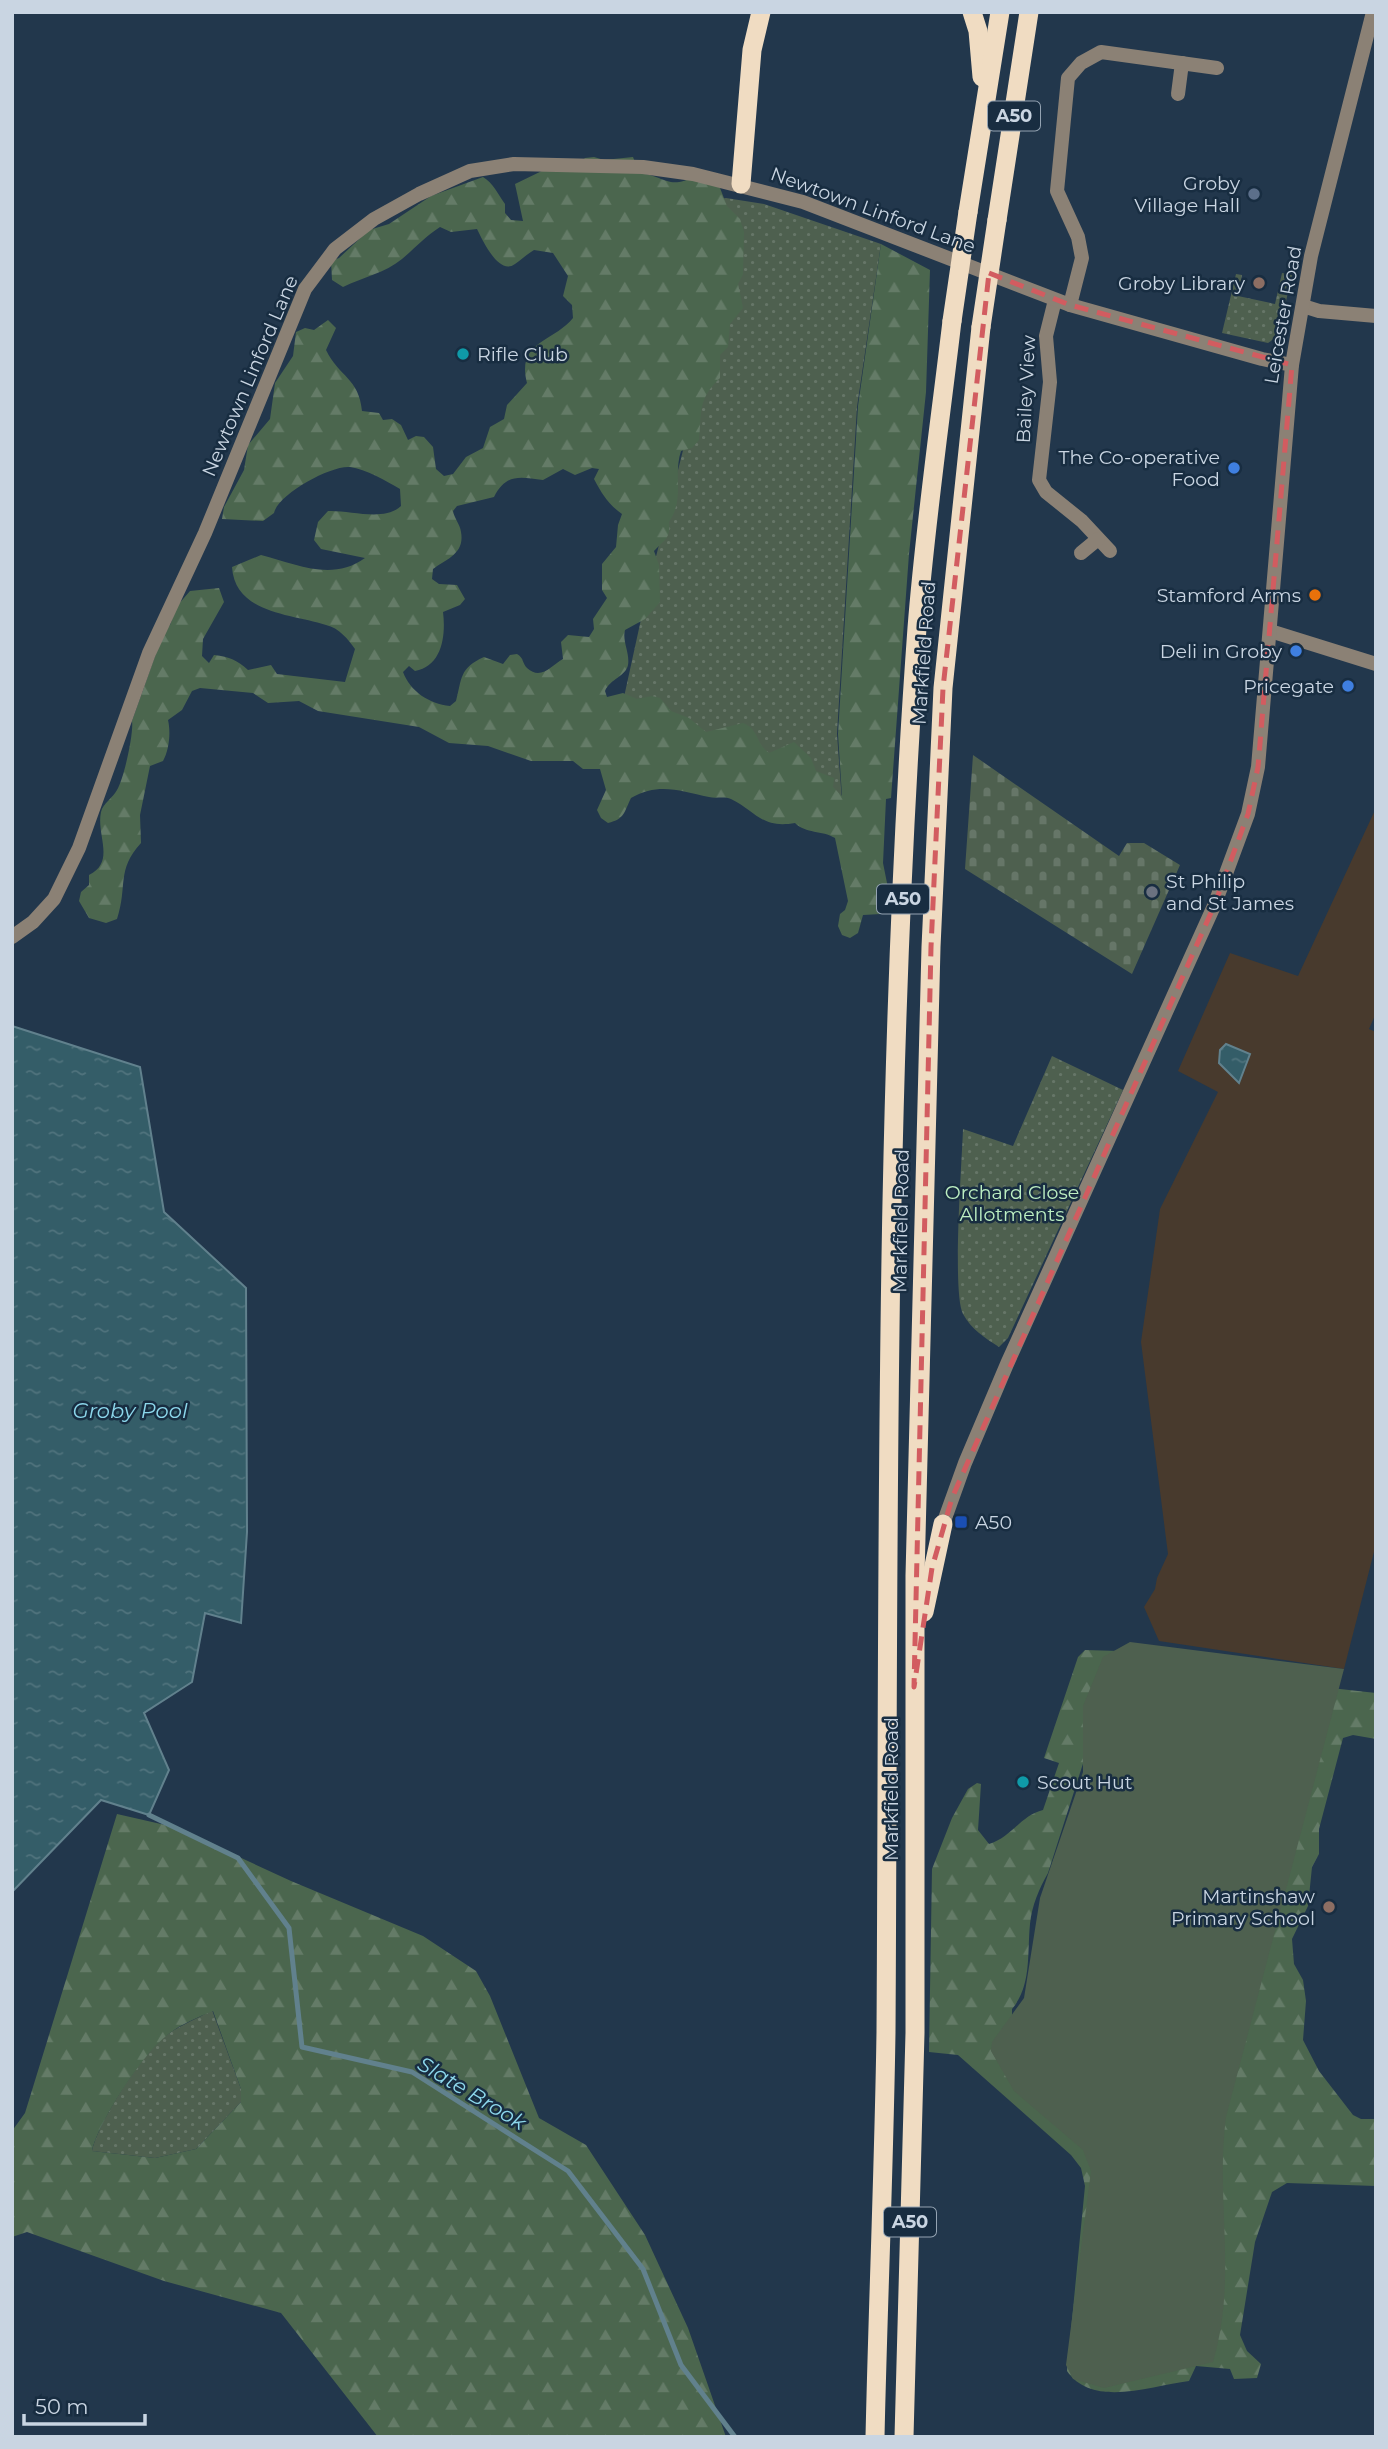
<svg xmlns="http://www.w3.org/2000/svg" width="1388" height="2449" font-family="Montserrat,sans-serif">
  <style>
    .commercial { fill: #483a2d }
    .grass { fill: url(#grass-dots) }
    .forest { fill: url(#forest-firs); fill-rule: evenodd }
    .cemetery { fill: url(#cemetery-stones) }
    .park { fill: #4e604f }
    .water { fill: url(#water-ripples); stroke: #61818d; stroke-width: 2 }
    .lines { fill: none; stroke-linecap: round; stroke-linejoin: round }
    .stream { stroke: #61818d; stroke-width: 5 }
    .minor { stroke: #8b8175; stroke-width: 14 }
    .tertiary { stroke: #8b8175; stroke-width: 14 }
    .trunk { stroke: #f0dcc2; stroke-width: 19 }
    .trunk-bridge { stroke: #f0dcc2; stroke-width: 19 }
    .marked { fill: none; stroke: #d25c60; stroke-width: 5; stroke-dasharray: 14 9; stroke-linejoin: round }
    .service-dot { fill: #5c6f8a; stroke: #182d41; stroke-width: 2.5 }
    .education-dot { fill: #8d6e63; stroke: #182d41; stroke-width: 2.5 }
    .culture-dot { fill: #0f9aa8; stroke: #182d41; stroke-width: 2.5 }
    .shop-dot { fill: #3f7fe0; stroke: #182d41; stroke-width: 2.5 }
    .food-dot { fill: #e8710a; stroke: #182d41; stroke-width: 2.5 }
    .worship-dot { fill: #6b7280; stroke: #182d41; stroke-width: 2.5 }
    .transit-dot { fill: #1a4fb4; stroke: #182d41; stroke-width: 2.5 }
    .labels { text-anchor: middle; dominant-baseline: central; stroke-width: 5; stroke-linejoin: round; paint-order: stroke }
    .shield { fill: #182d41; stroke: #94a3b2; stroke-width: 2 }
    .shield-label { font-size: 18px; font-weight: bold; fill: #c9d5e2 }
    .poi-label { font-size: 19px; fill: #c9d5e2; stroke: #182d41; text-anchor: end }
    .street-label { font-size: 19px; fill: #c9d5e2; stroke: #182d41 }
    .park-label { font-size: 19px; fill: #bdefc2; stroke: #182d41 }
    .water-label { font-size: 21px; font-style: italic; fill: #8cd7eb; stroke: #182d41 }
  </style>
  <defs>
    <pattern id="grass-dots" width="8" height="8" patternUnits="userSpaceOnUse" patternTransform="scale(1.75)"><rect width="8" height="8" fill="#4e604f"/><path d="M2 2h.1M6 6h.1" fill="none" stroke="#667668" stroke-width="1.8" stroke-linecap="round"/></pattern>
    <pattern id="forest-firs" width="22" height="20" patternUnits="userSpaceOnUse" patternTransform="scale(1.75)"><rect width="22" height="20" fill="#4b664e"/><path d="M5 1l3.5 6h-7zM16 11l3.5 6h-7z" fill="#647b67"/></pattern>
    <pattern id="cemetery-stones" width="16" height="16" patternUnits="userSpaceOnUse" patternTransform="scale(1.75)"><rect width="16" height="16" fill="#4e604f"/><path d="M2 7V4a2 2 0 0 1 4 0v3zM10 15v-3a2 2 0 0 1 4 0v3z" fill="#667668"/></pattern>
    <pattern id="water-ripples" width="26" height="14" patternUnits="userSpaceOnUse" patternTransform="scale(1.75)"><rect width="26" height="14" fill="#345d68"/><path d="M2 4q2-2 4 0t4 0M15 11q2-2 4 0t4 0" fill="none" stroke="#50737d"/></pattern>
  </defs>
  <rect width="100%" height="100%" fill="#22374c"/>
  <!-- commercial -->
  <path class="commercial" d="M1376 808V1013L1369 1029 1376 1032V1544L1344 1669 1159 1641 1144 1607 1155 1589 1157 1578 1168 1554 1141 1342 1160 1209 1218 1092 1178 1071 1230 953 1298 976Z"/>
  <!-- grass -->
  <g class="grass">
    <path d="M726 198 764 204 881 244 857 407 837 734 842 801 617 729 647 592 707 356 719 199Z"/>
    <path d="M1282 273 1292 275 1278 336 1268 343 1222 333 1236 274 1242 275 1238 296 1275 304Z"/>
    <path d="M1052 1056 1123 1090 1008 1338 999 1347C985 1338 971 1329 963 1314 952 1292 962 1161 963 1129L1013 1146Z"/>
    <path d="M212 2010 241 2089V2102L196 2149 155 2158 92 2151C99 2121 140 2057 164 2037 178 2026 197 2019 212 2010Z"/>
  </g>
  <!-- forest -->
  <g class="forest">
    <path d="M594 157 604 160 633 157 639 173C666 176 668 191 697 175L720 188 727 206 740 219 744 232 743 274 738 284 743 308 730 324 728 347 720 355V378C697 400 702 412 699 440L692 448 681 451C673 475 685 499 669 522 671 539 664 540 654 551L659 565 660 602 645 619 625 630C622 641 630 653 628 665 626 676 610 679 605 691L607 697 623 693 637 699 652 696 660 698 671 711 689 718 706 732 743 723C759 729 756 744 769 753L794 742 811 758 816 771 834 778 833 787 842 796 838 734 858 406 881 244 930 270 926 392 909 554 891 798 886 799 883 863 889 893 881 914 863 915 858 933 850 938 842 935 838 926 840 914 845 910 848 901 835 838C822 830 806 834 795 823 761 829 756 811 731 799 724 796 716 799 709 797 680 791 659 782 631 798 624 812 625 819 608 823L601 818 597 810 606 790 600 769H583L573 761H531L488 746 449 743 419 727 318 711 299 701 268 703 253 693 200 688 192 691 182 710 168 720C171 733 169 750 163 761L150 766 140 815 141 843C116 870 128 886 117 919L106 923 89 918 79 901 81 892 89 885V875C116 862 96 835 101 812 103 803 113 798 117 790 124 779 134 732 132 721L165 628 170 625 177 606 190 591 219 588 224 602 203 639 202 656 209 663 214 655C230 657 237 660 248 670L271 665 277 674 345 682 355 649C348 639 339 628 326 625 292 614 235 614 232 567L261 555C296 564 332 582 365 558L321 549 314 540 318 522 328 511C350 510 384 522 401 506L400 489C386 481 366 469 350 467 331 465 278 494 274 513L263 521 222 519 224 507 244 470 248 445 270 419 275 383 293 356 296 332 305 328 314 330 328 320 336 328 326 350C339 377 359 378 362 411L379 413 383 420 392 419 401 425 408 440 416 436 424 437 433 447 436 469 444 476 453 474 466 457 483 448 490 427 504 419 507 405 527 383C516 341 554 342 573 318L572 305 563 296 568 276 553 253 534 250C527 254 522 259 515 264 499 276 483 241 477 229L451 232 440 227C426 236 415 248 402 259 385 273 363 277 343 287L332 280 331 261 339 258 369 230 389 224 431 196 483 177C493 183 498 194 505 204V213L511 220 523 221 515 184 548 168 572 171 585 158ZM592 468 599 469 594 479C602 494 608 504 622 514L618 525 616 547 602 564V590L607 598 593 619 594 629 589 637 568 635 561 642 563 659C552 665 541 681 527 668 522 663 524 658 517 654L510 655 503 664 484 657C459 668 462 679 456 701L450 706C429 704 410 691 403 672L409 666 415 671C442 666 446 636 443 612L460 605 465 599 457 585 439 584 432 579 433 569C446 559 465 554 461 532 460 524 454 518 453 511L457 506 494 497C506 473 520 477 543 480L563 469 575 475Z"/>
    <path d="M1085 1650 1119 1651 1048 1873C1039 1889 1032 1905 1030 1924 1027 1954 1032 1985 1012 2009V2018L1034 2040 1331 1688 1376 1693V1739L1353 1735 1343 1738 1319 1829V1854L1312 1867 1308 1906 1292 1939 1294 1964 1303 1980 1306 2001 1303 2040 1319 2071 1353 2115 1361 2119H1376V2186L1287 2183 1272 2192 1255 2242 1240 2335 1247 2351 1261 2364 1257 2378 1234 2379 1230 2369 1196 2366 1189 2381C1153 2385 1093 2409 1067 2371L1085 2186 1081 2168 1071 2155 958 2055 929 2052 932 1869 952 1818 968 1789 977 1783 981 1784 978 1830 989 1844C1011 1838 1021 1815 1043 1810L1059 1763 1044 1758 1078 1657Z"/>
    <path d="M117 1814 174 1827 291 1881 423 1936 476 1971 490 1996 539 2118 586 2145 645 2235 688 2328 726 2437H378L281 2313 164 2281 27 2232 12 2237V2131L25 2113ZM213 2011 241 2089V2102L196 2149 155 2158 92 2151C98 2123 142 2055 165 2037 177 2026 198 2017 213 2011Z"/>
  </g>
  <!-- cemetery -->
  <path class="cemetery" d="M973 755 1119 856 1127 843H1144L1180 865 1132 974 965 869Z"/>
  <!-- park -->
  <path class="park" d="M1130 1642 1344 1669 1226 2117C1215 2202 1238 2276 1213 2362L1104 2388 1073 2379 1066 2365 1091 2171 1083 2150 1014 2091 991 2051 992 2042 1024 1998 1040 1898 1083 1772V1706L1103 1657Z"/>
  <!-- water -->
  <g class="water">
    <path d="M12 1026 140 1067 164 1212 246 1288 247 1532 241 1623 205 1613 192 1682 144 1713 169 1770 149 1815 101 1800 12 1892Z"/>
    <path d="M1226 1044 1250 1054 1239 1083 1219 1063 1220 1050Z"/>
  </g>
  <g class="lines">
    <!-- stream -->
    <path class="stream" d="M149 1815 238 1858 289 1928 302 2047 412 2072 568 2171 643 2269 681 2365 735 2437"/>
    <!-- minor -->
    <g class="minor">
      <path d="M1178 94 1182 63"/>
      <path d="M1055 300 1046 336 1050 382 1039 480 1046 492 1082 521 1110 551"/>
      <path d="M1070 305 1082 258 1078 237 1057 191 1068 78 1081 63 1101 52 1217 68"/>
      <path d="M1303 306 1319 311 1376 316"/>
      <path d="M1081 553 1098 539"/>
    </g>
    <!-- tertiary -->
    <g class="tertiary">
      <path d="M1270 631 1376 664"/>
      <path d="M12 937 33 922 54 899 79 848 149 653 205 533 305 289 335 249 374 219 419 194 470 171 514 164 643 167 693 174 803 202 1070 305 1262 359 1292 365"/>
      <path d="M943 1524 965 1463 1007 1364 1214 906 1248 814 1258 767 1292 365 1311 256 1373 12"/>
    </g>
    <!-- trunk -->
    <g class="trunk">
      <path d="M972 12 978 31 982 77"/>
      <path d="M741 184 752 50 761 12"/>
      <path d="M968 212 1000 12"/>
      <path d="M997 220 1029 12"/>
      <path d="M924 1612 943 1524"/>
      <path d="M875 2437C878 2302 884 2167 886 2032 889 1564 883 1095 917 628 925 525 940 423 952 321"/>
      <path d="M904 2437 915 2033V1576L931 947 943 688 981 327"/>
    </g>
    <!-- trunk-bridge -->
    <g class="trunk-bridge">
      <path d="M952 321 968 212"/>
      <path d="M981 327 997 220"/>
    </g>
  </g>
  <!-- marked area -->
  <path class="marked" d="M989 273 1070 305 1292 365 1258 767 1248 814 1214 906 952 1498 932 1568 914 1687 931 947 943 688Z"/>
  <!-- markers -->
  <circle class="service-dot" cx="1254" cy="194" r="7"/>
  <g class="education-dot">
    <circle cx="1259" cy="283" r="7"/>
    <circle cx="1329" cy="1907" r="7"/>
  </g>
  <g class="culture-dot">
    <circle cx="463" cy="354" r="7"/>
    <circle cx="1023" cy="1782" r="7"/>
  </g>
  <g class="shop-dot">
    <circle cx="1234" cy="468" r="7"/>
    <circle cx="1296" cy="651" r="7"/>
    <circle cx="1348" cy="686" r="7"/>
  </g>
  <circle class="food-dot" cx="1315" cy="595" r="7"/>
  <circle class="worship-dot" cx="1152" cy="892" r="7"/>
  <rect class="transit-dot" x="954" y="1515" width="14" height="14" rx="3.5"/>
  <g class="labels">
    <!-- shield labels -->
    <g class="shield">
      <rect x="988" y="101.5" width="52" height="29" rx="5"/>
      <rect x="877" y="884.5" width="52" height="29" rx="5"/>
      <rect x="884" y="2207.5" width="52" height="29" rx="5"/>
    </g>
    <g class="shield-label">
      <text x="1014" y="116">A50</text>
      <text x="903" y="899">A50</text>
      <text x="910" y="2222">A50</text>
    </g>
    <!-- poi labels -->
    <g class="poi-label">
      <text x="1240" y="183">Groby<tspan x="1240" dy="22">Village Hall</tspan></text>
      <text x="1245" y="283">Groby Library</text>
      <text x="477" y="354" text-anchor="start">Rifle Club</text>
      <text x="1220" y="457">The Co-operative<tspan x="1220" dy="22">Food</tspan></text>
      <text x="1301" y="595">Stamford Arms</text>
      <text x="1282" y="651">Deli in Groby</text>
      <text x="1334" y="686">Pricegate</text>
      <text x="1166" y="881" text-anchor="start">St Philip<tspan x="1166" dy="22">and St James</tspan></text>
      <text x="975" y="1522" text-anchor="start">A50</text>
      <text x="1037" y="1782" text-anchor="start">Scout Hut</text>
      <text x="1315" y="1896">Martinshaw<tspan x="1315" dy="22">Primary School</tspan></text>
    </g>
    <!-- street labels -->
    <g class="street-label">
      <text transform="translate(873 210) rotate(20)">Newtown Linford Lane</text>
      <text transform="translate(1283 315) rotate(-80)">Leicester Road</text>
      <text transform="translate(250 376) rotate(-67)">Newtown Linford Lane</text>
      <text transform="translate(1026 389) rotate(-87)">Bailey View</text>
      <text transform="translate(924 653) rotate(-86)">Markfield Road</text>
      <text transform="translate(901 1221) rotate(-89)">Markfield Road</text>
      <text transform="translate(891 1789) rotate(-90)">Markfield Road</text>
    </g>
    <!-- park labels -->
    <g class="park-label">
      <text x="1012" y="1192">Orchard Close<tspan x="1012" dy="22">Allotments</tspan></text>
    </g>
    <!-- water labels -->
    <g class="water-label">
      <text x="130" y="1410">Groby Pool</text>
      <text transform="translate(472 2093) rotate(31)">Slate Brook</text>
    </g>
  </g>
  <!-- border -->
  <rect width="1388" height="2449" fill="none" stroke="#c9d5e2" stroke-width="28"/>
  <!-- scale -->
  <path d="M24 2414v10h121v-10" fill="none" stroke="#c9d5e2" stroke-width="3.5"/>
  <text x="35" y="2414" font-size="21" fill="#c9d5e2" stroke="#182d41" stroke-width="5" paint-order="stroke">50 m</text>
</svg>
